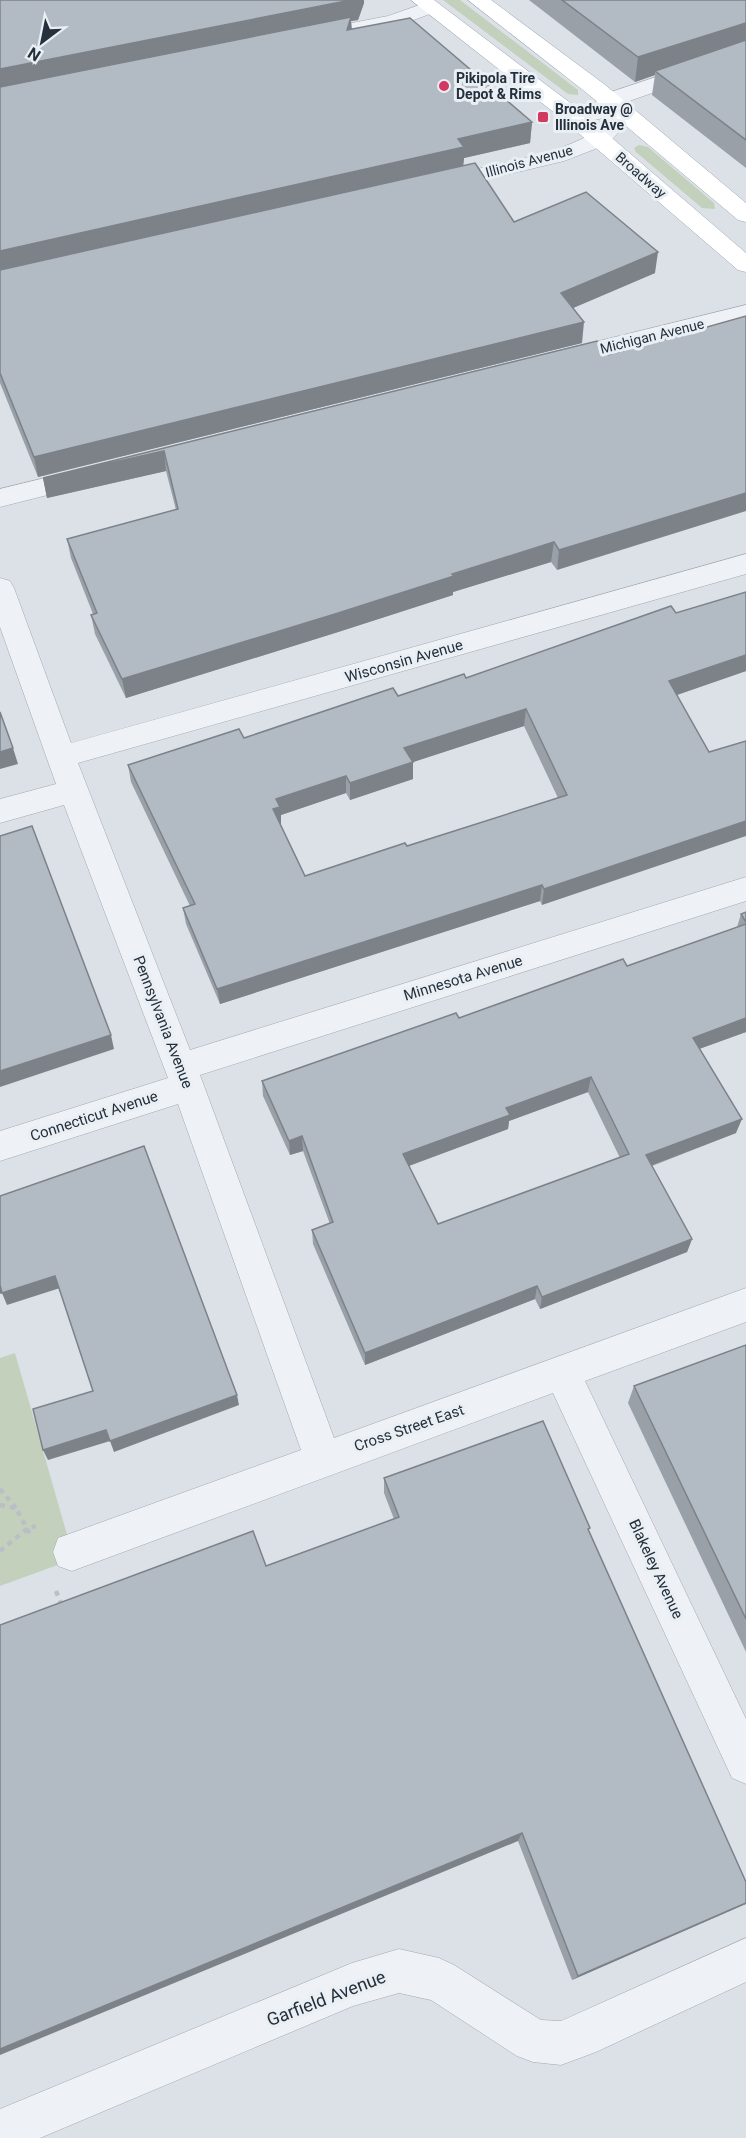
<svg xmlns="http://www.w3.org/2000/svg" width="746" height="2138" font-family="Roboto,sans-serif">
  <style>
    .green { fill: #c3d1bc }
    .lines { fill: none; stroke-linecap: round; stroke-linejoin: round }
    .minor-casing { stroke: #a1a8b0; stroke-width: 1 }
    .primary-casing { stroke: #9aa6b2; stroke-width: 1 }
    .path { stroke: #babfc5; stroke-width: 4.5; stroke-dasharray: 5 5; stroke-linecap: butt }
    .minor { fill: #eef1f5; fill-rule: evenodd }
    .primary { fill: #fff; fill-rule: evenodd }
    .wall { fill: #99a0a8; fill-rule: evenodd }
    .shaded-wall { fill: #7d8288 }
    .building { fill: #b2bac3; stroke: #7d8288; stroke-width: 1.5; fill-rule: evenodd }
    .poi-dot { fill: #d33860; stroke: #eaeff4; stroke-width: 2 }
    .labels { text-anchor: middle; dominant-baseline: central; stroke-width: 6; stroke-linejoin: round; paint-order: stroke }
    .far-poi-label { font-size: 14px; font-weight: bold; fill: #25303d; stroke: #eaeff4; text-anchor: start }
    .far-street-label { font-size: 14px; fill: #25303d; stroke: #eaeff4 }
    .street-label { font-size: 15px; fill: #25303d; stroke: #eaeff4 }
    .near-street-label { font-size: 18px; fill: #25303d; stroke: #eaeff4 }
  </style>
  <rect width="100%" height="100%" fill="#dbe1e6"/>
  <!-- green -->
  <g class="green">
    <path d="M443 0H460L578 90V95L568 94Z"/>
    <path d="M639 145 648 147 714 203 715 209 702 208 636 152 634 148Z"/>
    <path d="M15 1353 74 1559 0 1586V1358Z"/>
  </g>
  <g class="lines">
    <!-- minor casing -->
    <g class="minor-casing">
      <g id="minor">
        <path d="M431 1 438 3 441 7 438 11 400 25 308 44 300 43 297 38 300 33 388 16Z"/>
        <path d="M746 47V60L618 105C608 114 603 122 588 119L585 114 602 95Z"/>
        <path d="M625 106 633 108 636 113 608 144 564 161 438 191 430 189 427 184 430 179C481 167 544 159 590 135 604 128 609 110 625 106Z"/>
        <path d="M746 305V321L558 367 549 365 546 359 549 353 558 351Z"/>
        <path d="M86 468 95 471 99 477 95 483 0 507V489Z"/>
        <path d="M746 554V574L78 763 190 1050 746 877V901L200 1075 334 1438 746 1288V1322L585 1381 746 1719V1784L732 1778 553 1393 72 1571 58 1566 53 1552 58 1538 301 1450 178 1104 0 1161V1131L168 1078 64 805 0 823V799L56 784 0 627V578L10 581 14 588 71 743Z"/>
        <path d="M746 1938V1982L596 2052 561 2065 533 2062 517 2056 431 2000 399 1993 353 2006 40 2138H0V2109L352 1963 399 1949 439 1958 454 1965 541 2020 561 2021Z"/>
      </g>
    </g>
    <!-- primary casing -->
    <g class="primary-casing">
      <g id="primary">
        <path d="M411 0H434L577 108 746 253V272L738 270 561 118Z"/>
        <path d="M468 0H491L604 84 746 203V222L738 220 588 94Z"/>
      </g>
    </g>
    <!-- path -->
    <g class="path">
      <path d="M0 1489 16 1508"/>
      <path d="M0 1505 16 1508 32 1538"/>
      <path d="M0 1551 27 1529 36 1526"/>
      <path d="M56 1591 61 1604"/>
    </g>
    <!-- minor -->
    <use href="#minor" class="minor"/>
    <!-- primary -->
    <use href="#primary" class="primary"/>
  </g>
  <!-- wall -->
  <g class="wall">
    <path d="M0 0 364 3 358 20 351 21 352 29 532 122 530 143 464 158 463 166 514 222 655 273 573 308 582 343 38 477 0 383Z"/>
    <path d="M529 0H746V168L652 95 655 75 635 82Z"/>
    <path d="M597 341 557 570 551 562 453 592V595L335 633 126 698 95 634 91 615 93 614 71 558 67 539 176 510 166 471 47 498 43 478Z"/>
    <path d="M746 592V671L677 695 542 905 540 901 220 1004 186 924 183 908 190 906 131 782 128 765 244 738 466 678ZM524 726 558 798 407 846 305 876 280 824H281V815L346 793 350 800 413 779V762Z"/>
    <path d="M746 912V1032L699 1049 736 1133 652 1166 692 1239 687 1252 540 1309 535 1299 365 1365 313 1244 312 1230 330 1224 303 1151 290 1155 263 1096 262 1081 459 1018 627 966 737 927 741 914ZM588 1092 620 1158 438 1224 409 1166 508 1129 509 1121Z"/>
    <path d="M746 1345V1652L628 1403 634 1386Z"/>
    <path d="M384 1478 746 1882V1904L572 1980 518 1841 266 1566 394 1519 384 1493Z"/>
  </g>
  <!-- shaded-wall -->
  <g class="shaded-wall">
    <path d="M351 0H364V3L358 20 351 21 352 38 0 91V69Z"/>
    <path d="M746 23V46L655 71V75L635 82 638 57Z"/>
    <path d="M532 122 530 143 464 158 463 168 0 273V251L458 139Z"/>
    <path d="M658 252 655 273 559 314 561 293Z"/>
    <path d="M584 322 582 343 38 477 34 457Z"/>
    <path d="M164 451 166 471 47 498 43 478Z"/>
    <path d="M746 493V511L557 570 559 550Z"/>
    <path d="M554 542 551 562 453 592V595L335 633 126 698 122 679 452 574Z"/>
    <path d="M746 655V671L665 699 669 681Z"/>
    <path d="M526 709 524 726 404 765V748Z"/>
    <path d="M13 748 18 764 0 769V752Z"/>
    <path d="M413 762V779L350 800V783Z"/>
    <path d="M346 776V793L281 815V824L274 826 273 809 276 799Z"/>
    <path d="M746 821V836L542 905 544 889Z"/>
    <path d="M542 885 540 901 220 1004 217 989Z"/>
    <path d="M746 1018V1032L688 1053 693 1038Z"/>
    <path d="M111 1035 114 1049 0 1087V1071Z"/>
    <path d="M591 1077 588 1092 509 1121 508 1129 403 1168V1154L506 1108Z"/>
    <path d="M742 1119 736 1133 642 1169 646 1155Z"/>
    <path d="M302 1136 303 1151 290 1155 289 1141Z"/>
    <path d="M692 1239 687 1252 540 1309 542 1297Z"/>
    <path d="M55 1276 60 1288 7 1305 2 1293 0 1294V1283Z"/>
    <path d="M537 1286 535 1299 365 1365V1353Z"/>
    <path d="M237 1395 239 1405 114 1452 110 1441Z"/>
    <path d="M106 1430 110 1441 48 1460 43 1450Z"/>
    <path d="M522 1833 518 1841 0 2055V2049Z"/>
    <path d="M746 1903V1904L743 1905 572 1980 578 1976Z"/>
  </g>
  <!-- building -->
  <g class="building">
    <path d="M0 0H351L0 69Z"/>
    <path d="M562 0H746V23L638 57Z"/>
    <path d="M351 17 347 30 410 18 532 122 458 139 464 147 0 251V87Z"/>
    <path d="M746 40V140L655 71Z"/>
    <path d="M475 163 514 222 586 192 658 252 561 293 584 322 34 457 0 373V270Z"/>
    <path d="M746 316V493L559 550 554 542 452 574 454 576 335 614 122 679 91 615 97 613 67 539 178 509 164 451 43 478 597 341 608 355Z"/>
    <path d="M746 592V655L669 681 709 752 746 741V821L544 889 542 885 217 989 183 908 195 904 128 765 239 729 244 738 393 688 398 696 464 674 466 678 671 606 676 613ZM526 709 567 795 407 846 405 843 305 876 273 809 280 807 276 799 346 776 350 783 413 762 404 748Z"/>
    <path d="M0 712 13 748 0 752Z"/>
    <path d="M32 826 111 1035 0 1071V836Z"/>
    <path d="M746 912V922L741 914Z"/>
    <path d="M746 924V1018L693 1038 742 1119 646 1155 692 1239 542 1297 537 1286 365 1353 312 1230 333 1222 302 1136 289 1141 262 1081 456 1013 459 1018 623 959 627 966ZM591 1077 629 1154 438 1224 403 1154 510 1115 506 1108Z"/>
    <path d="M144 1146 237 1395 110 1441 106 1430 43 1450 33 1409 93 1391 55 1276 2 1293 0 1285V1196Z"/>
    <path d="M746 1345V1619L634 1386Z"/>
    <path d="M543 1421 590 1528 588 1529 746 1882V1903L578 1976 522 1833 0 2049V1625L253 1531 266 1566 399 1517 384 1478Z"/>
  </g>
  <!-- markers -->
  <g class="poi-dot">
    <circle cx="444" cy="86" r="6"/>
    <rect x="537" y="111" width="12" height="12" rx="3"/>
  </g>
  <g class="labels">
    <!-- far-poi labels -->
    <g class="far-poi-label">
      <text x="456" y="78">Pikipola Tire<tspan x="456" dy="16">Depot &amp; Rims</tspan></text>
      <text x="555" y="109">Broadway @<tspan x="555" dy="16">Illinois Ave</tspan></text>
    </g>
    <!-- far-street labels -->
    <g class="far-street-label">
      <text transform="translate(529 161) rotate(-15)">Illinois Avenue</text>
      <text transform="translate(641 175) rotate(41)">Broadway</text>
      <text transform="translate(652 336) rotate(-14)">Michigan Avenue</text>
    </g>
    <!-- street labels -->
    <g class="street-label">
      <text transform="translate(404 661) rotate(-16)">Wisconsin Avenue</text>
      <text transform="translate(463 978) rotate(-17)">Minnesota Avenue</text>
      <text transform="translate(163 1022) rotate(69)">Pennsylvania Avenue</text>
      <text transform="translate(94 1116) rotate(-18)">Connecticut Avenue</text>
      <text transform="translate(409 1428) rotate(-19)">Cross Street East</text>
      <text transform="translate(656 1569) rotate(65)">Blakeley Avenue</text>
    </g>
    <!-- near-street labels -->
    <g class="near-street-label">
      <text transform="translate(326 1998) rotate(-21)">Garfield Avenue</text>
    </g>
  </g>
  <!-- north arrow -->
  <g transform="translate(42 42) rotate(212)" stroke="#eaeff4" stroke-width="4.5" paint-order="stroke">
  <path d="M0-4.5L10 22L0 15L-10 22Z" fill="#25303d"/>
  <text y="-9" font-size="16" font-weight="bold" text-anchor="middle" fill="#25303d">N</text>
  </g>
</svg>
